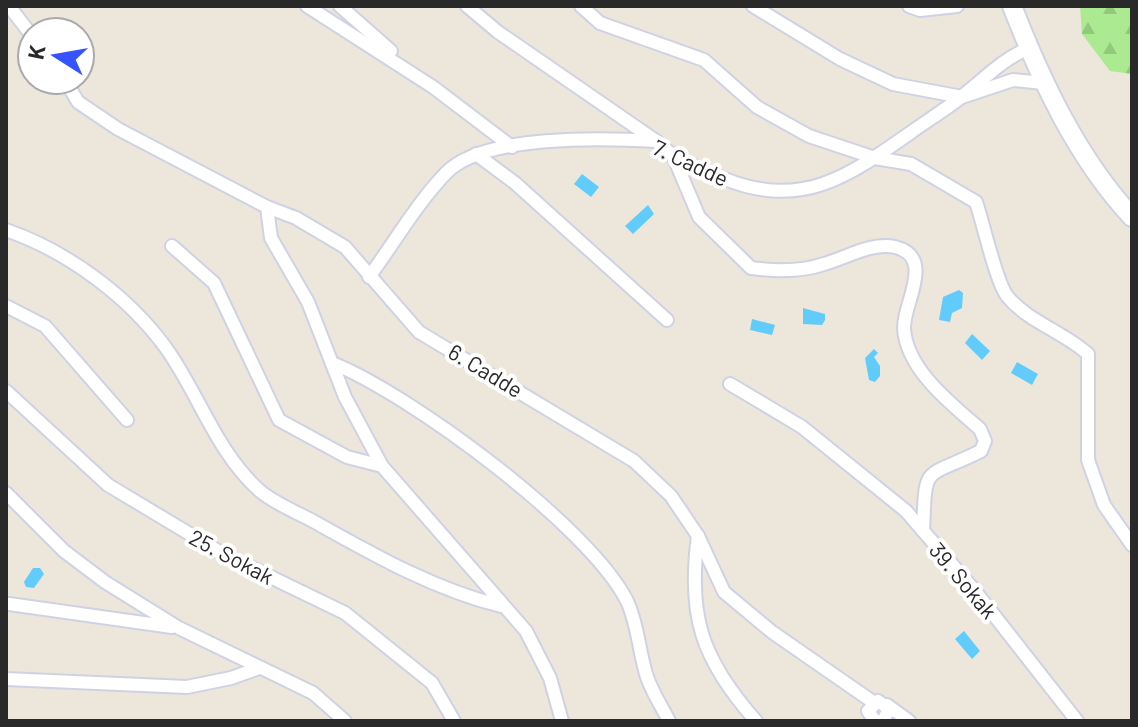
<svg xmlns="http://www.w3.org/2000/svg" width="1138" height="727" font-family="Barlow,sans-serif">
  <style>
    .forest { fill: url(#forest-firs) }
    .water { fill: #61ccfb }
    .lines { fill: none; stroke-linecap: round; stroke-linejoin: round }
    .street-casing { stroke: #cfd2e4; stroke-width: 16 }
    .secondary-casing { stroke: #cfd2e4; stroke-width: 22 }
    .street { stroke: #fff; stroke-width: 12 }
    .secondary { stroke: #fff; stroke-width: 18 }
    .labels { text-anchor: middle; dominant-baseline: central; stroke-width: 8; stroke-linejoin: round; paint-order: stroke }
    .street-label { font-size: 22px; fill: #292929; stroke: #fff }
  </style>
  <defs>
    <pattern id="forest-firs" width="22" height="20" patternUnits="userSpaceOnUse" patternTransform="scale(2)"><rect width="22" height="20" fill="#abea90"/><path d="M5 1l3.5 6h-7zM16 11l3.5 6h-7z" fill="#93c97c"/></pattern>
  </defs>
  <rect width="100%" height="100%" fill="#ede6da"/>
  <!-- forest -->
  <path class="forest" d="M1080 6H1132V74L1110 71 1082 34Z"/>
  <!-- water -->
  <g class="water">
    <path d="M582 174 599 187 591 197 574 184Z"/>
    <path d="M648 205 654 214 633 234 625 226Z"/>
    <path d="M959 290 963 293 962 308 952 313 950 322 939 320 943 297Z"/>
    <path d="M803 308 825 314V320L822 325 803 324Z"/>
    <path d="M752 319 775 325 772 335 750 330Z"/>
    <path d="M972 334 990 351 982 360 965 343Z"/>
    <path d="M874 349 878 353 874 357 880 366V376L875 382 869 380 865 358Z"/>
    <path d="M1017 362 1038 374 1032 385 1011 373Z"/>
    <path d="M33 568H40L44 574 34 588 26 587 24 582Z"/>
    <path d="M964 631 980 651 972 659 955 639Z"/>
  </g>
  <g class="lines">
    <!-- street casing -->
    <g class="street-casing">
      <g id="street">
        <path d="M9 6 32 36"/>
        <path d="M307 6 433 87 512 147"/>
        <path d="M340 6 391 51"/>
        <path d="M467 6 498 32 656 141"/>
        <path d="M581 6 600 23 704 60 757 107 809 136 875 158 911 164 976 202C983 222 996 282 1007 296 1028 322 1064 332 1088 354V460L1104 505 1132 545"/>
        <path d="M753 6 840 59 893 84 962 97 1013 80 1043 83"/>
        <path d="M909 6 920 10 957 6"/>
        <path d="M65 80 78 102 118 129 267 207 296 218 345 247 419 332 634 461 671 496 698 536 724 592 772 632 873 702"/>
        <path d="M476 154 515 183 667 320"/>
        <path d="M674 158 699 217 751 268C774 271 801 272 824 264 846 258 871 242 895 247 936 257 903 304 904 328 906 369 951 404 980 429L985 441 981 451C922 480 926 462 923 531"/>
        <path d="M267 207 271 238 308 302 345 397 382 466 526 631 550 678 562 721"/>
        <path d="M6 230C67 251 128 296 166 348 199 394 216 452 260 491 274 503 296 512 313 521 374 555 433 589 501 606"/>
        <path d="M172 246 214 283 279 420 347 457 382 466"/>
        <path d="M369 277C394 243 417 203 446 173 483 134 605 138 656 141 676 161 699 168 725 179 801 210 849 176 910 133 928 120 948 108 965 94 986 77 1003 59 1029 48"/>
        <path d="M6 306 45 326 127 420"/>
        <path d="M332 363C410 394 589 526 627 601 638 624 639 653 647 677 652 692 662 707 669 721"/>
        <path d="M730 384 802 427 906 511 975 591 1077 721"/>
        <path d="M6 391 108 485 223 554 345 613 432 683 454 721"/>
        <path d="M6 493 64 551 105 582 179 628 313 693 345 721"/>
        <path d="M698 536C687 616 702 660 756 721"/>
        <path d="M9 604 172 627"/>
        <path d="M6 679 187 687 231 678 259 668"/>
        <path d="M887 705 909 721"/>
        <path d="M875 721 868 711 878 701 889 709 883 721"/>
      </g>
    </g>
    <!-- secondary casing -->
    <g class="secondary-casing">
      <path id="secondary" d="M1012 6C1041 80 1077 158 1132 217"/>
    </g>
    <!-- street -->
    <use href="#street" class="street"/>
    <!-- secondary -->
    <use href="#secondary" class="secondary"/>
  </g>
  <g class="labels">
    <!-- street labels -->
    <g class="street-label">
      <text transform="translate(691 162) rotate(25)">7. Cadde</text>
      <text transform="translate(486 370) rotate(31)">6. Cadde</text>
      <text transform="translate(232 556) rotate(28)">25. Sokak</text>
      <text transform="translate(964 580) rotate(50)">39. Sokak</text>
    </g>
  </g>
  <!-- border -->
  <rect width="1138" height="727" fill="none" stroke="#292929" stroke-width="16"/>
  <!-- north arrow -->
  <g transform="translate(56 56) rotate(281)"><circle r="38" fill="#ffffff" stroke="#a9a9a9" stroke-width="2"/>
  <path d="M0-6L14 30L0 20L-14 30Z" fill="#3553ff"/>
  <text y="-12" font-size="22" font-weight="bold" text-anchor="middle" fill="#292929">K</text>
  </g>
</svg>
